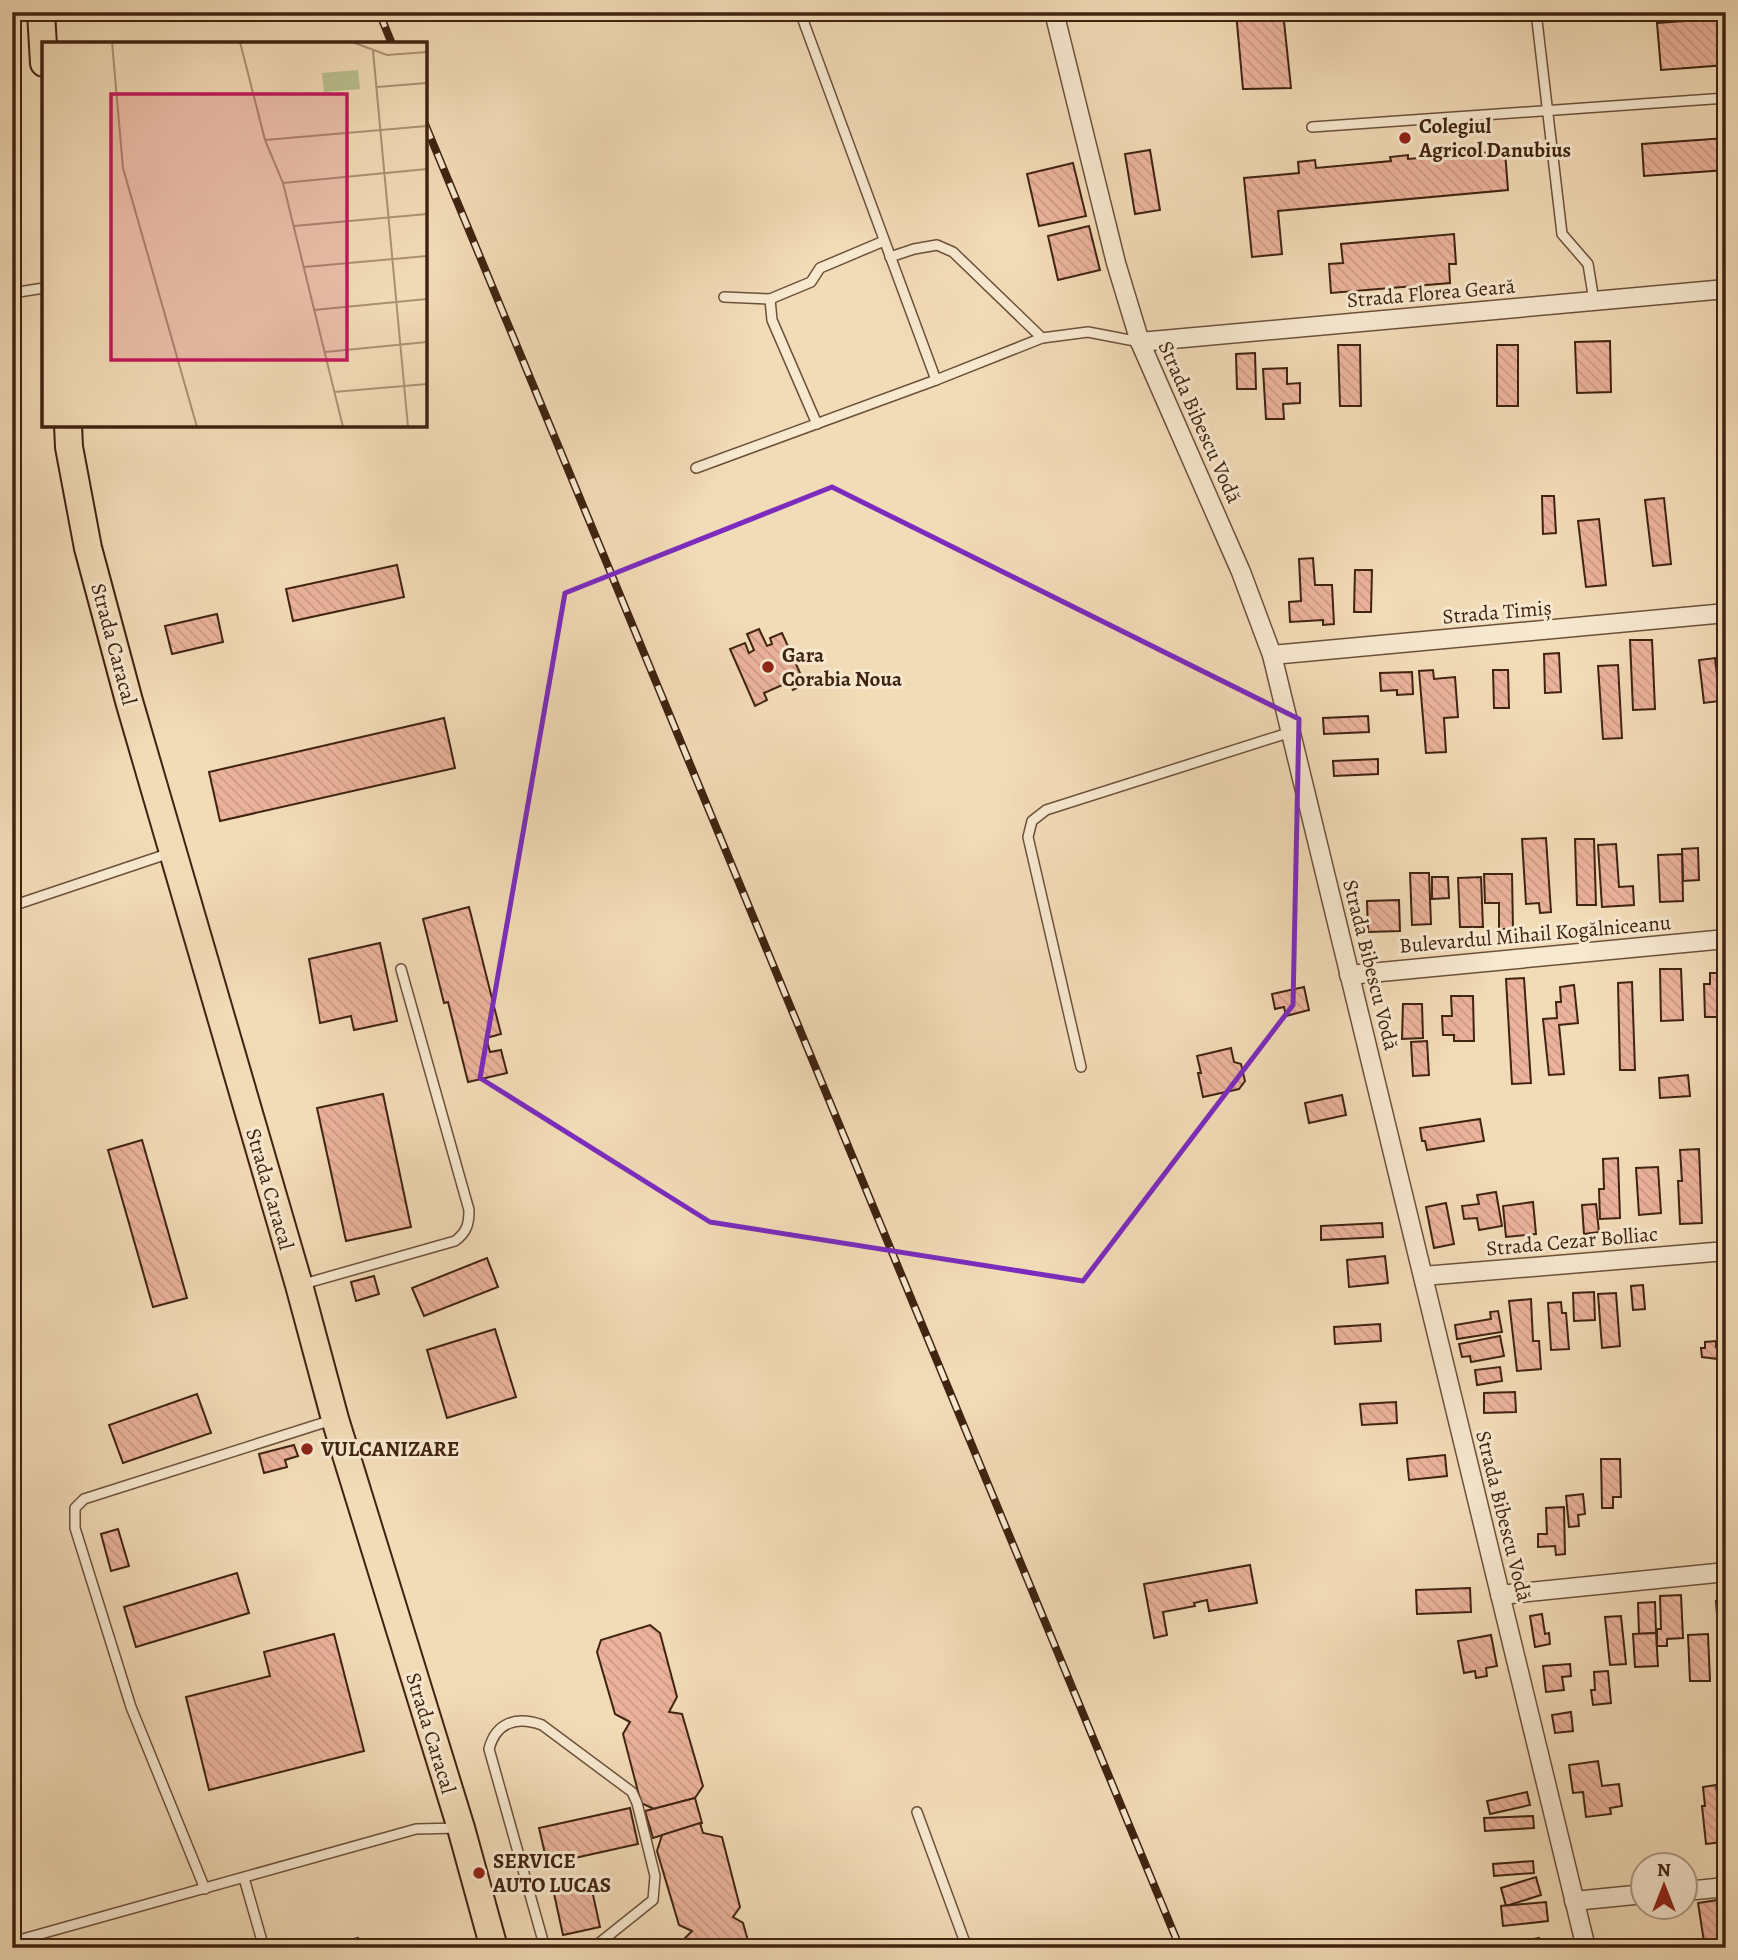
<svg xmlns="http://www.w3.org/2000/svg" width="1738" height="1960" font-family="Alegreya,serif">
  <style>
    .building { fill: url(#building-back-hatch); stroke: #402310; stroke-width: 2 }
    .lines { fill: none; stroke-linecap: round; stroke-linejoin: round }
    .lane-casing { stroke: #6c513a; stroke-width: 12 }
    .street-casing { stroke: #6c513a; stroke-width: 21 }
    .primary-casing { stroke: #402310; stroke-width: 30 }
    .lane { stroke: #f7e8d0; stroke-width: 9 }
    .street { stroke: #f7e8d0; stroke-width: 18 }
    .primary { stroke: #f2dbb7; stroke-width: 26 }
    .rail-casing { stroke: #402310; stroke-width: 8 }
    .rail { stroke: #f7e8d0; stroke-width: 5; stroke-dasharray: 16; stroke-linecap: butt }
    .marked { fill: none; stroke: #7b2cbf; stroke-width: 5; stroke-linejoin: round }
    .poi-dot { fill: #8f2418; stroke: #f7e8d0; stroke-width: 2.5 }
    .labels { text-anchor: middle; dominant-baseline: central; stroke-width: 6; stroke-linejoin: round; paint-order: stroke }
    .poi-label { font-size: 21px; font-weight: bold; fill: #402310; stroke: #f7e8d0; text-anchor: start }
    .street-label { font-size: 21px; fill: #402310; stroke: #f7e8d0 }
    .inset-road { fill: none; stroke: #ab9174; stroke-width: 2 }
    .view { fill: #c2185b; fill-opacity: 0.15; stroke: #c2185b; stroke-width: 3.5 }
    .inset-edge { fill: none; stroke: #402310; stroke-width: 3.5 }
  </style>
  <defs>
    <pattern id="building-back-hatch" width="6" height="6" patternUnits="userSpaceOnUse" patternTransform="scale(1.75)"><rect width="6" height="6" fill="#ecb39c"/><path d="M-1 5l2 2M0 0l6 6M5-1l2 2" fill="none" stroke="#cb9a85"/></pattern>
  </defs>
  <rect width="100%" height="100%" fill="#f2dbb7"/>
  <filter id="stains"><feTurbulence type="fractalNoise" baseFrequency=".00286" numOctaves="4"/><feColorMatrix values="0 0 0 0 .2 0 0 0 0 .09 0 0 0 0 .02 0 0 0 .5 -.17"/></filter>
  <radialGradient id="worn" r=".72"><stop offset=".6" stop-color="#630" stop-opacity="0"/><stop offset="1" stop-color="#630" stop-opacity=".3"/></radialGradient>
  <!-- building -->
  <g class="building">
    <path d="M1236 12H1283L1291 88 1243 89Z"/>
    <path d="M1726 18V65L1661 70 1657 23Z"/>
    <path d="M1726 138V170L1644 176 1642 144Z"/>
    <path d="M1150 150 1160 210 1135 214 1125 154Z"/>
    <path d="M1505 151 1508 190 1278 211 1282 254 1252 257 1244 178 1299 173 1298 162 1315 160 1316 168 1391 161 1390 157 1408 155V159Z"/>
    <path d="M1073 163 1086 216 1039 226 1027 174Z"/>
    <path d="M1089 226 1100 270 1058 280 1048 236Z"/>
    <path d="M1454 234 1456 264H1449L1450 283 1331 293 1329 264 1343 263 1341 244Z"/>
    <path d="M1610 341 1611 392 1577 393 1575 342Z"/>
    <path d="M1338 345H1360L1361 406H1340Z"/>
    <rect x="1497" y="345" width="21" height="61"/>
    <path d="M1255 353 1256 389H1237L1236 354Z"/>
    <path d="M1287 368V384L1300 383V403L1283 404 1284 419H1266L1263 369Z"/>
    <path d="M1542 496H1554L1556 533 1543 534Z"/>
    <path d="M1664 498 1671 564 1653 566 1645 500Z"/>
    <path d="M1599 519 1606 585 1586 587 1578 521Z"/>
    <path d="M1313 558 1315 585H1332L1334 624 1323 625V620L1290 622 1289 602 1301 601 1299 559Z"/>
    <path d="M397 565 404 597 293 621 286 589Z"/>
    <path d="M1355 570H1372L1371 612H1354Z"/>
    <path d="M217 614 223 642 172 654 165 626Z"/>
    <path d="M759 629 767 646 772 644 770 638 782 633 805 684 793 690 789 682 764 693 767 700 755 706 730 649 745 643 749 653 754 650 747 634Z"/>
    <path d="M1630 640H1652L1655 709 1633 710Z"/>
    <path d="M1559 653 1561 692 1545 693 1544 654Z"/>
    <path d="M1715 658 1720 701 1704 703 1699 660Z"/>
    <path d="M1618 665 1622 738 1603 739 1598 666Z"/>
    <path d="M1433 670 1434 679 1455 677 1458 717 1444 718 1446 752 1426 753 1419 671Z"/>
    <path d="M1493 670H1508L1509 708H1494Z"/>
    <path d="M1412 672 1413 694 1397 695V690L1381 691 1380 673Z"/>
    <path d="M1368 716 1369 732 1324 734 1323 718Z"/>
    <path d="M444 718 455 768 220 821 209 772Z"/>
    <path d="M1378 759V774L1334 776 1333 761Z"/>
    <path d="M1546 838 1551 912 1540 913 1539 903 1526 904 1522 839Z"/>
    <path d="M1575 839H1594L1596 905H1577Z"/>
    <path d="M1616 844 1619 887 1633 886 1634 905 1602 907 1598 845Z"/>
    <path d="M1698 848 1699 880 1683 881 1682 849Z"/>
    <path d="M1682 854 1683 901 1660 902 1658 855Z"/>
    <path d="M1410 873H1429L1431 924 1412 925Z"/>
    <path d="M1484 874H1512L1513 929H1499V903H1485Z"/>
    <path d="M1432 877H1448L1449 898 1432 899Z"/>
    <path d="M1481 877 1483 927H1460L1458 878Z"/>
    <path d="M1399 900 1400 931 1368 932 1367 901Z"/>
    <path d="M469 907 501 1034 486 1038 490 1052 501 1050 507 1073 468 1082 448 1002 444 1003 423 919Z"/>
    <path d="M380 943 397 1021 354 1030 351 1016 320 1023 309 959Z"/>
    <path d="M1660 969H1681L1683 1020 1661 1021Z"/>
    <path d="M1710 973H1722L1723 1017H1705L1704 984H1710Z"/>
    <path d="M1524 978 1531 1083 1512 1084 1506 979Z"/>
    <path d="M1632 982 1635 1070H1620L1618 983Z"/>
    <path d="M1574 985 1578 1023 1559 1025 1564 1074 1549 1075 1543 1019 1557 1018 1556 1002H1561L1560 987Z"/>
    <path d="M1304 987 1309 1010 1286 1016 1284 1007 1275 1009 1272 994Z"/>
    <path d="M1451 996H1473L1474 1041H1454V1035H1443L1442 1016H1452Z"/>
    <path d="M1403 1004H1422L1423 1038 1402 1039Z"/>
    <path d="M1427 1041 1429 1075 1413 1076 1411 1042Z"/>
    <path d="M1231 1048 1234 1062 1241 1064 1245 1081 1239 1089 1203 1097 1198 1073H1201L1197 1056Z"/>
    <path d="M1688 1075 1690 1096 1660 1098 1659 1078Z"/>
    <path d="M383 1094 411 1227 346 1241 317 1108Z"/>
    <path d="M1342 1095 1346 1115 1309 1123 1305 1103Z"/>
    <path d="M1480 1119 1484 1141 1427 1150 1425 1141H1422L1420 1128Z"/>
    <path d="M142 1140 187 1298 153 1307 108 1150Z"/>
    <path d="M1699 1149 1702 1223 1680 1224 1678 1181H1682L1680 1150Z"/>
    <path d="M1618 1158 1620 1218 1600 1219 1599 1189H1604L1603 1159Z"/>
    <path d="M1658 1167 1661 1213 1639 1215 1636 1168Z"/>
    <path d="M1496 1192 1502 1226 1479 1230 1477 1218 1464 1219 1462 1206 1479 1204 1477 1195Z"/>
    <path d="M1533 1202 1536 1234 1506 1237 1503 1206Z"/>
    <path d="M1446 1203 1454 1244 1434 1248 1426 1207Z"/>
    <path d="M1596 1204 1599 1232 1584 1234 1582 1205Z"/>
    <path d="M1382 1223 1383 1237 1321 1240V1226Z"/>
    <path d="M1385 1256 1388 1283 1349 1287 1347 1260Z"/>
    <path d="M487 1258 498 1287 424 1316 412 1288Z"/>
    <path d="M374 1276 379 1294 356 1301 351 1282Z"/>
    <path d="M1643 1285 1645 1309 1633 1310 1631 1286Z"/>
    <path d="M1594 1292 1595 1320 1574 1321 1573 1293Z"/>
    <path d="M1616 1293 1620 1346 1602 1348 1598 1294Z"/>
    <path d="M1531 1299 1533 1341H1539L1541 1369 1517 1371 1509 1301Z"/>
    <path d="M1561 1302 1562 1313H1566L1569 1349 1551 1350 1548 1303Z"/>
    <path d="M1498 1311 1502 1332 1457 1339 1455 1325 1491 1319 1490 1312Z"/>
    <path d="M1380 1324 1381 1341 1335 1344 1334 1327Z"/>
    <path d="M495 1329 516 1397 447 1418 427 1350Z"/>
    <path d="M1500 1336 1504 1356 1471 1362 1470 1356 1462 1357 1459 1344Z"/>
    <path d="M1716 1341V1347H1724V1355L1717 1356 1718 1359 1702 1357 1701 1348H1705V1342Z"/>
    <path d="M1500 1367 1502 1381 1477 1385 1475 1370Z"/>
    <path d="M1515 1392 1516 1412 1484 1413V1393Z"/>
    <path d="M197 1394 211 1433 123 1463 109 1425Z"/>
    <path d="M1396 1402 1397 1423 1362 1425 1360 1404Z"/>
    <path d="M294 1445 298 1456 285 1460 287 1467 264 1473 259 1454Z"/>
    <path d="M1445 1455 1447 1476 1409 1480 1407 1459Z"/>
    <path d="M1601 1459H1620L1621 1497H1613V1508H1602Z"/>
    <path d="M1583 1494 1585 1514 1578 1515 1579 1526 1569 1527 1566 1496Z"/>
    <path d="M1564 1507 1565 1554 1556 1555 1555 1546 1538 1547V1534H1547L1546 1508Z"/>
    <path d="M118 1529 129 1566 111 1571 101 1534Z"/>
    <path d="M1250 1565 1257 1603 1209 1611 1207 1600 1194 1603 1195 1606 1163 1612 1167 1635 1154 1638 1144 1584Z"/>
    <path d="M237 1573 249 1613 136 1647 124 1607Z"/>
    <path d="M1470 1588 1471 1612 1417 1614 1416 1590Z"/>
    <path d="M1726 1588V1637L1723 1613 1717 1614 1716 1601 1721 1600 1720 1589Z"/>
    <path d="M1681 1595 1683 1638 1667 1639V1646H1657V1629H1661L1660 1596Z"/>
    <path d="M1655 1602 1656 1633 1639 1634 1638 1603Z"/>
    <path d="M1542 1614 1545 1634 1549 1633 1550 1644 1535 1647 1530 1616Z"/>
    <path d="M1621 1616 1626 1664 1610 1665 1605 1617Z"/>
    <path d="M650 1625 660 1633 677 1697 669 1712 682 1714 703 1786 695 1798 654 1809 641 1803 623 1734 630 1722 615 1714 597 1652 601 1640Z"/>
    <path d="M1656 1633 1658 1666 1635 1667 1633 1634Z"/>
    <path d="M334 1634 364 1751 209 1790 186 1697 270 1676 264 1652Z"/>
    <path d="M1708 1634 1710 1681H1690L1688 1635Z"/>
    <path d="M1491 1635 1497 1666 1486 1668 1487 1676 1476 1678 1475 1671 1464 1673 1458 1641Z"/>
    <path d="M1570 1664 1571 1676 1562 1677 1564 1690 1546 1692 1543 1666Z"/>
    <path d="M1608 1671 1611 1703 1593 1705 1591 1690H1595L1594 1672Z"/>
    <path d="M1571 1712 1573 1731 1555 1733 1552 1715Z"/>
    <path d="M1598 1761 1602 1786 1619 1784 1622 1806 1610 1808 1611 1814 1586 1817 1583 1792 1573 1793 1569 1765Z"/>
    <path d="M1716 1785 1723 1842 1706 1844 1702 1806H1705L1703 1787Z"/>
    <path d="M1527 1792 1530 1805 1490 1814 1487 1801Z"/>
    <path d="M695 1798 702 1823 653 1838 645 1811Z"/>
    <path d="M630 1808 638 1844 570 1859 569 1853 546 1858 539 1828Z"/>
    <path d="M1533 1816 1534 1828 1485 1831 1484 1818Z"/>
    <path d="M700 1823 703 1833 722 1837 740 1907 733 1917 743 1923 750 1948H687L685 1938 692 1931 679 1925 657 1851 662 1835Z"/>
    <path d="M1533 1861 1534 1873 1494 1876 1493 1864Z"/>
    <path d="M1536 1877 1541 1895 1506 1906 1501 1888Z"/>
    <path d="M590 1881 600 1927 563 1935 553 1889Z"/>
    <path d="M1718 1900 1726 1948H1705L1698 1903Z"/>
    <path d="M1546 1902 1548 1921 1503 1926 1501 1906Z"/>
    <path d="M358 1938 360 1948H332L331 1944Z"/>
    <path d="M1539 1938 1540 1948H1483Z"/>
  </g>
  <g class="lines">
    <!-- lane casing -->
    <g class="lane-casing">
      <g id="lane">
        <path d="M800 12 936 380"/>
        <path d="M1536 12 1562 234 1588 264 1594 301"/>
        <path d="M1312 127 1726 98"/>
        <path d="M890 257 914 249 937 245 953 252 1042 338"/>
        <path d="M12 293 44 288"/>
        <path d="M724 297 770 299 811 282 820 268 884 241"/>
        <path d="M770 299 772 320 817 424"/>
        <path d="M696 468 936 380 1042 338 1088 332 1140 342"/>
        <path d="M12 906 170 853"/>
        <path d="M1081 1067 1028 837 1032 821 1046 810 1291 732"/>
        <path d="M300 1285 455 1241C467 1232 469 1224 469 1210L401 969"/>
        <path d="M917 1812 967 1948"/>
        <path d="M244 1878 264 1948"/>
        <path d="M205 1889 131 1707 75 1528V1508L84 1499 332 1420"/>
        <path d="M12 1942 416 1829 459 1828"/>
        <path d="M545 1948 489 1749C496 1722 517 1716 542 1725L632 1792 637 1803 655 1876 653 1900 593 1948"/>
      </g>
    </g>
    <!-- street casing -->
    <g class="street-casing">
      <g id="street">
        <path d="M1054 12 1116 263 1140 342 1241 572 1272 655 1586 1948"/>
        <path d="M1140 342 1726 289"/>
        <path d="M1272 655 1726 613"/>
        <path d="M1349 975 1726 939"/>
        <path d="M1423 1276 1726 1251"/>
        <path d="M1500 1595 1726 1572"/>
        <path d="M1686 1891 1726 1887"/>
        <path d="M1574 1901 1644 1894"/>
      </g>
    </g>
    <!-- primary casing -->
    <g class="primary-casing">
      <g id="primary">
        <path d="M41 12 44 63"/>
        <path d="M68 425 69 447 88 548 129 701 299 1285 335 1419 461 1828 494 1948"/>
      </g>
    </g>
    <!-- lane -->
    <use href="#lane" class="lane"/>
    <!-- street -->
    <use href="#street" class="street"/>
    <!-- primary -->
    <use href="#primary" class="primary"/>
    <!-- rail casing -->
    <g class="rail-casing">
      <g id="rail">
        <path d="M379 12 392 44"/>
        <path d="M425 124 1180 1948"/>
      </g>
    </g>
    <!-- rail -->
    <use href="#rail" class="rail"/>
  </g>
  <!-- marked area -->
  <path class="marked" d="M832 487 1299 719 1293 1005 1083 1281 710 1222 480 1078 565 593Z"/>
  <!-- markers -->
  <g class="poi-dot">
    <circle cx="1405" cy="138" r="7"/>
    <circle cx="768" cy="667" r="7"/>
    <circle cx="307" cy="1449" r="7"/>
    <circle cx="479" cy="1873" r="7"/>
  </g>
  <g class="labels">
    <!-- poi labels -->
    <g class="poi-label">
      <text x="1419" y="126">Colegiul<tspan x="1419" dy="24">Agricol Danubius</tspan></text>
      <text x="782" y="655">Gara<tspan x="782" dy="24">Corabia Noua</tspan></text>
      <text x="321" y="1449">VULCANIZARE</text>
      <text x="493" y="1861">SERVICE<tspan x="493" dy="24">AUTO LUCAS</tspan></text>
    </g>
    <!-- street labels -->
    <g class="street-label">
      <text transform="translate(1431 293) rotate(-5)">Strada Florea Geară</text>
      <text transform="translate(1200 422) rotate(66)">Strada Bibescu Vodă</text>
      <text transform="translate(1497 612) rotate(-5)">Strada Timiș</text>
      <text transform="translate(114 644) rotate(75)">Strada Caracal</text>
      <text transform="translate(1535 934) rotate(-5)">Bulevardul Mihail Kogălniceanu</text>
      <text transform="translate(1371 965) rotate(76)">Strada Bibescu Vodă</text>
      <text transform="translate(270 1189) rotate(74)">Strada Caracal</text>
      <text transform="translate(1572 1241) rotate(-5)">Strada Cezar Bolliac</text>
      <text transform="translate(1504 1516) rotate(76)">Strada Bibescu Vodă</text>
      <text transform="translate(431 1733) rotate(73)">Strada Caracal</text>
    </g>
  </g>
  <!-- overview -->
  <g transform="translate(42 42)">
    <rect width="385" height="385" fill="#f2dbb7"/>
    <path d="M316 28 318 47 282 50 280 31Z" fill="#b9c08f"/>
    <path class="inset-road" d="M70 0 81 126 155 385M198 0 223 98 241 141 301 385M310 0 345 13 385 10M331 9 366 385M335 45 385 41M223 98 385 84M241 141 385 127M252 184 385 172M262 225 385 214M272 268 385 257M283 310 385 300M292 350 385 342"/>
    <path class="view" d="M69 52H305V318H69Z"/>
    <rect width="385" height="385" class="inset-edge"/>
  </g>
  <!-- margin -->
  <rect width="1738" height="1960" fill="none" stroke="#f2dbb7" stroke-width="42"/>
  <rect x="14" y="14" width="1710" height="1932" fill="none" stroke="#402310" stroke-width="3.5"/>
  <rect x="21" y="21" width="1696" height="1918" fill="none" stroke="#402310" stroke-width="2"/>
  <!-- north arrow -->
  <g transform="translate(1664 1886)"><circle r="33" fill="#f7e8d0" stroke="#ae9983" stroke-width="2"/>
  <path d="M0-5L12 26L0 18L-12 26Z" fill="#8f2418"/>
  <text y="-10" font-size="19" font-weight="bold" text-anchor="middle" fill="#402310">N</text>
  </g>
  <rect width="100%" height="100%" filter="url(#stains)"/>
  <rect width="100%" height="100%" fill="url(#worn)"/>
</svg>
